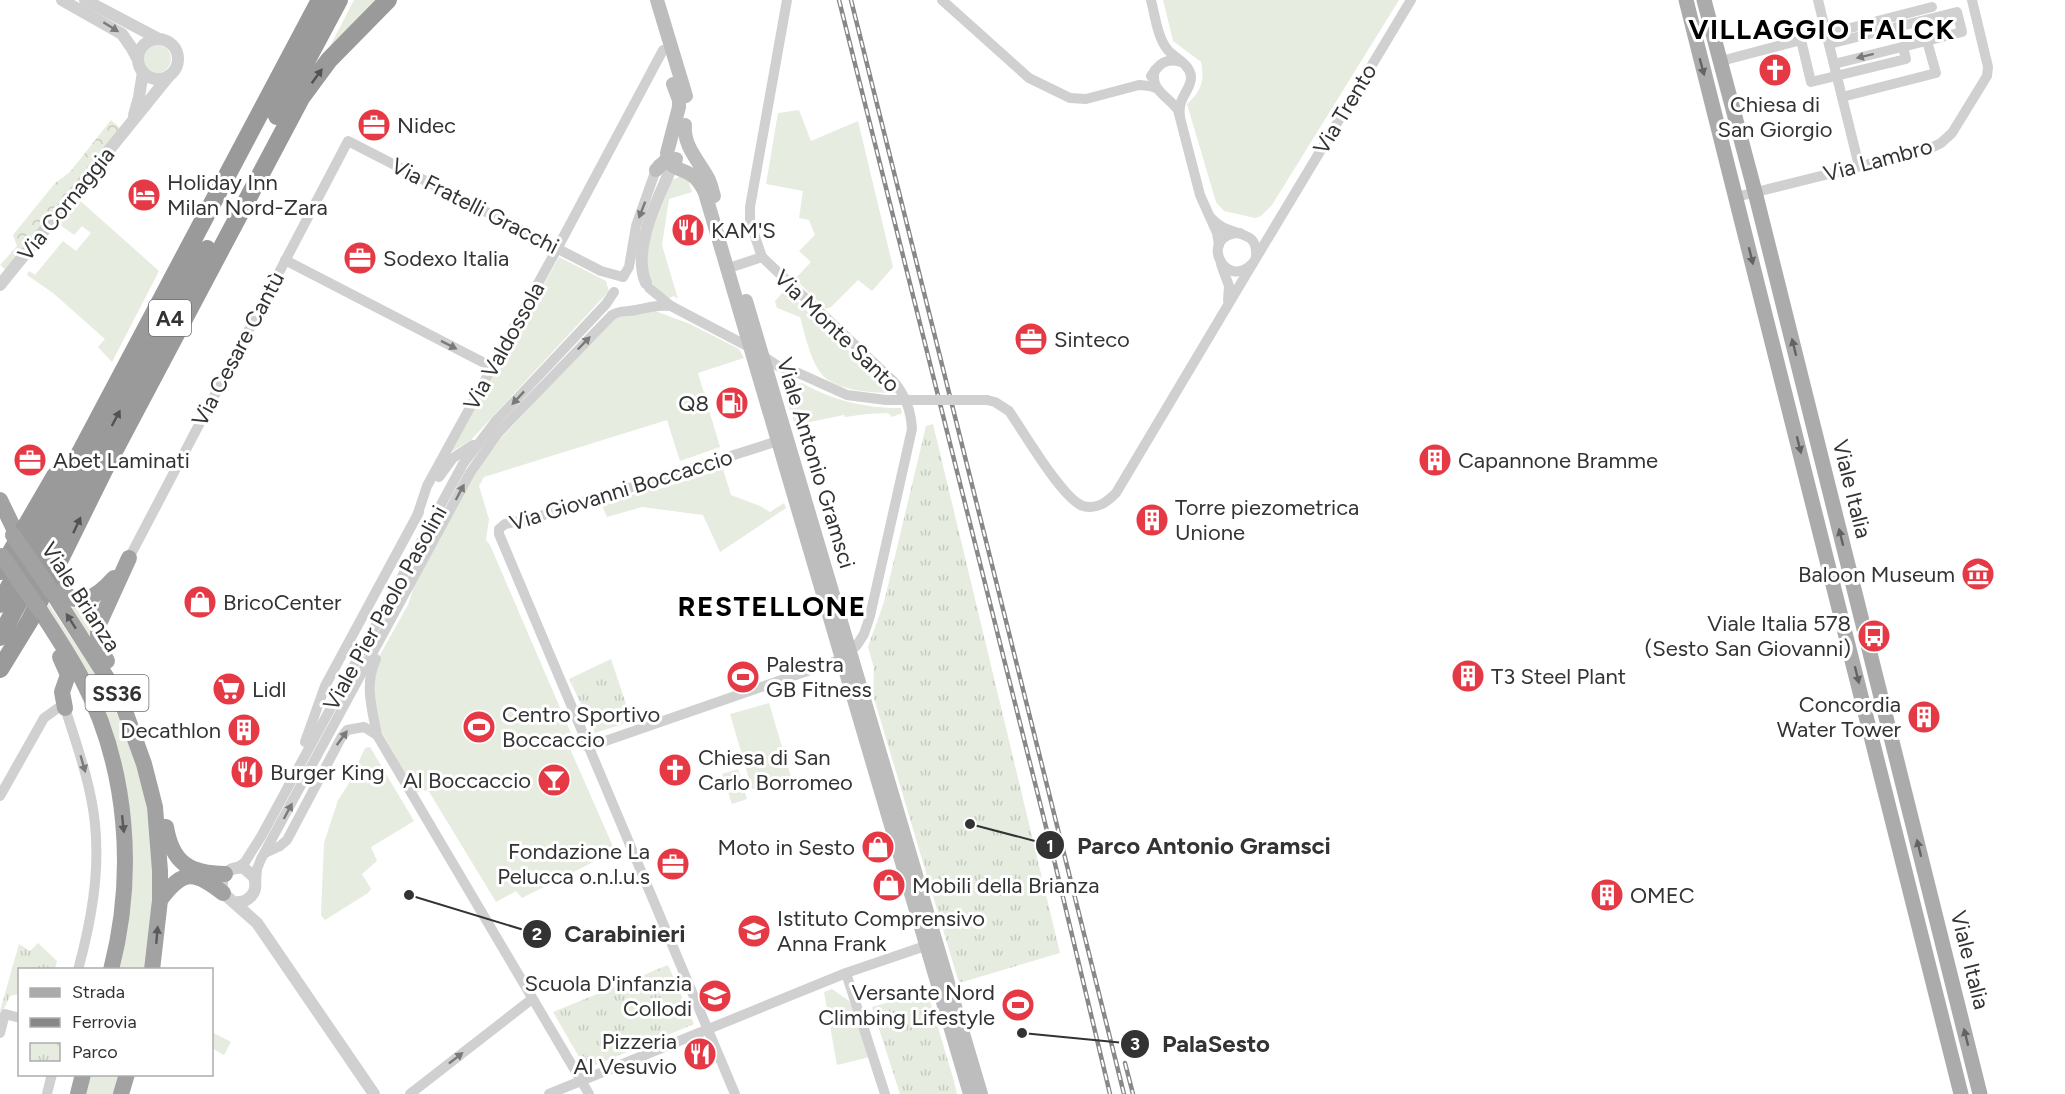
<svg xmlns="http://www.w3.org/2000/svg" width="2065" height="1094" font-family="Figtree,sans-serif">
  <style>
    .green { fill: #e6ecdf }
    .forest { fill: url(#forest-crowns) }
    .park { fill: url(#park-tufts) }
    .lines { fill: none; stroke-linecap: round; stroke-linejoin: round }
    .minor { stroke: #d0d0d0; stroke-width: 10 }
    .tertiary { stroke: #d0d0d0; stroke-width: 12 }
    .secondary { stroke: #bdbdbd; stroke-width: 14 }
    .primary { stroke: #ababab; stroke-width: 15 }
    .trunk { stroke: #a2a2a2; stroke-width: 16 }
    .motorway { stroke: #9a9a9a; stroke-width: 18 }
    .rail-casing { stroke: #888; stroke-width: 4.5 }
    .rail { stroke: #fff; stroke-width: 2; stroke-dasharray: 7; stroke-linecap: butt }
    .minor-bridge { stroke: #d0d0d0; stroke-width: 10 }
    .trunk-bridge { stroke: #a2a2a2; stroke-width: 16 }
    .oneway { fill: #7a7a7a }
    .oneway2 { fill: #636363 }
    .oneway3 { fill: #525252 }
    .oneway4 { fill: #5a5a5a }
    .labels { text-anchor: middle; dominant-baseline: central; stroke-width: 6; stroke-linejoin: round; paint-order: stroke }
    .shield { fill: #fff; stroke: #707070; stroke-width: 1.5 }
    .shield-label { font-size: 21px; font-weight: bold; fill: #333 }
    .poi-label { font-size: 22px; fill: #333; stroke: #fff; text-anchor: start }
    .street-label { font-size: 22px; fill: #333; stroke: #fff }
    .district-label { font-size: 28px; font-weight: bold; letter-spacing: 1.5px; fill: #000; stroke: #fff }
    .leader { fill: none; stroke: #333; stroke-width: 2 }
    .callout-dot { fill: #333; stroke: #fff; stroke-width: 2 }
    .mark-label { font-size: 18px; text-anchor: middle; font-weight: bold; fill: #fff }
    .callout-label { font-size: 24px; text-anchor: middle; font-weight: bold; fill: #333; stroke: #fff; stroke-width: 6; stroke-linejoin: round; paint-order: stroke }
  </style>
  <defs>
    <pattern id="forest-crowns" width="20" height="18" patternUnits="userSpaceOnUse" patternTransform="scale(1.5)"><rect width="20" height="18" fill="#e6ecdf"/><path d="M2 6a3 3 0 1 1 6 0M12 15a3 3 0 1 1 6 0" fill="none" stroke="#c6cbc0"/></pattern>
    <pattern id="park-tufts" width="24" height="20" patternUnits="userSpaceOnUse" patternTransform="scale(1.5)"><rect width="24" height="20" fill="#e6ecdf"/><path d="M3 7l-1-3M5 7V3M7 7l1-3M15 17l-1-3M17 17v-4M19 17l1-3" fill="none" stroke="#c6cbc0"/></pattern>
  </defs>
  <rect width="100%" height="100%" fill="#fff"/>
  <!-- green -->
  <g class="green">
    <path d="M354 0H381L324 58Z"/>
    <path d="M1163 0H1399L1272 205 1261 216 1255 218 1224 211 1216 202 1187 104C1201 91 1205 81 1201 62L1173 41Z"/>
    <circle cx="157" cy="59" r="14"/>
    <path d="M799 110 811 141 858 121 893 267 872 291 858 280 831 307 826 309 795 279 811 262 799 251 815 235 809 220 799 218 803 191 766 184 778 113Z"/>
    <path d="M681 176 687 177 692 192 669 199 662 245 678 299 674 296 669 298 656 291 646 271 650 236 672 180Z"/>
    <path d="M77 198 159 271 112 362 98 347 105 339 53 293 27 275 29 271 35 275 63 241 76 251 91 233 82 226 74 235 56 222Z"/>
    <path d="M559 257 606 281 609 291 471 440 451 452Z"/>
    <path d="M785 290 868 369 870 367 896 393C875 393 847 392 828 380 812 370 805 334 800 317L777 308 775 301Z"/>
    <path d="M655 311 690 324 739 349 744 358 698 373 720 447 680 461 667 420 484 477 479 486 489 519 486 540 490 545 573 738 568 744 615 851 522 898 516 891 496 902 428 790 416 792 381 731 375 710 374 671 381 653 408 605 416 580 473 475 500 439 614 318Z"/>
    <path d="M802 383C834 401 865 408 901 408L902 413 892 417 888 413 867 414 845 417 844 415 795 425 785 395 789 387Z"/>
    <path d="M723 469 731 495 760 506 770 512 784 503 786 508 720 552 703 515 642 507 607 517 602 505 653 488 656 490Z"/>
    <path d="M39 589 110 697 138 766 149 818 154 867 147 969H118L128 802 35 593Z"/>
    <path d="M105 595 92 634 89 636 69 608 87 607Z"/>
    <path d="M769 703 791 777 752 789 730 714Z"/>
    <path d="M370 747 414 821 371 847 377 861 362 874 371 889 368 893 325 920 321 915 324 843 338 800 348 785 365 748Z"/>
    <path d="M738 769 747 799 732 804 722 774Z"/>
    <path d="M832 989 849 1001 856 1012 870 1057 837 1065 824 992Z"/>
    <path d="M212 1032 231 1042 224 1055 212 1048Z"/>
    <path d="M90 1075H119L114 1094H85Z"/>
  </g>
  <!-- forest -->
  <path class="forest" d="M111 120 122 130 8 272 0 265 17 246 13 235 55 183 70 172Z"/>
  <!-- park -->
  <g class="park">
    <path d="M933 424 1060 953 959 983 873 695 874 668 868 647 884 602 926 426Z"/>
    <path d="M611 659 627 707 621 709 625 723 595 733 569 679Z"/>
    <path d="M38 943 57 961 55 969 20 970 19 994 10 996 3 1011H0L19 944 30 951Z"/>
    <path d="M668 965 694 1024 586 1069 553 1012Z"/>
    <path d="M927 991 954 1081 957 1094H900L872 1007Z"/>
  </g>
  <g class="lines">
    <!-- minor -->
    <g class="minor">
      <path d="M942 0 1029 78 1070 98 1086 99 1139 85 1150 86 1156 88"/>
      <path d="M1151 0C1155 15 1157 36 1167 49 1174 58 1189 63 1191 76 1192 90 1177 97 1180 116"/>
      <path d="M1818 0 1859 166"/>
      <path d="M1827 34 1932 7"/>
      <path d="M1829 44 1957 12 1962 32 1834 64"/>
      <path d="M1721 61 1801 40 1811 82 1906 59 1903 47"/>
      <path d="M1155 70C1149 90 1168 96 1178 110L1200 195 1217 233 1219 245"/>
      <path d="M1151 76C1159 64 1166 57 1181 62"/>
      <path d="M1842 97 1936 73 1927 41"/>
      <path d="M1736 197 1929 149 1941 143 1952 133 1987 76 1988 67 1972 0"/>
      <path d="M1211 218C1216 223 1221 227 1227 229 1243 236 1258 234 1256 257"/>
      <path d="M1240 233C1197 234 1225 293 1253 263L1411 0"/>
      <path d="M285 260 492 367"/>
      <path d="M1221 264 1229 286 1228 300"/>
      <path d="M735 266 762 257"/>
      <path d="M623 277 629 267 636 226 658 164"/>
      <path d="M649 288 671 306 749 347 778 366 796 372 847 395 886 400"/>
      <path d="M987 400 995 402 1009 411C1023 431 1063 500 1083 506 1097 510 1107 502 1116 493L1253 263"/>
      <path d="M439 477 453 458 473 445"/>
      <path d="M417 516 427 486 558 247 663 50"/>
      <path d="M129 558 348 141 601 271 623 277"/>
      <path d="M376 659C364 684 372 709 377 735L589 1094"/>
      <path d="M305 742 325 686 419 512"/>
      <path d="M588 747 842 659 857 645 864 634 870 616 912 429C911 411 906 396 894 382L762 257 750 222V207L787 0"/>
      <path d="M0 796 44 718 58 708H65C77 746 91 784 95 824 100 874 91 922 78 970"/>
      <path d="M265 853 280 846 287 840 341 738 347 730 364 727 377 735"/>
      <path d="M238 867 245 862 262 835 463 464 495 422 606 304 614 292"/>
      <path d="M256 883 257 869 261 859 470 473 498 433 612 315C620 310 627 312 636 310 649 307 657 305 671 306"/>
      <path d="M846 973 885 1094"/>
      <path d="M0 1033 5 1014 20 1018"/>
      <path d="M47 1094 52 1074"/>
      <path d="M410 1094 532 999"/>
      <path d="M549 1094 846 973 934 943"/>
      <path d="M735 1094 499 534V529L505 524 531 519 778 441"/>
    </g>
    <!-- tertiary -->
    <g class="tertiary">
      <path d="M62 0 122 34 131 47 138 60"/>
      <path d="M85 0 159 39"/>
      <circle cx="158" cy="59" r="20"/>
      <path d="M134 115 139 97 143 72"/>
      <path d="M646 283C631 248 659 198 672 166"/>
      <path d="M0 285 169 76"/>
      <path d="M233 902C249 904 259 892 254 877L244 868C228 866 218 877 223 893L257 923 374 1094"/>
    </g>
    <!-- secondary -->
    <g class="secondary">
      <path d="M657 0 686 96"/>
      <path d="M673 84 679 100V107L667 153C668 169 680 168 690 174 698 179 702 186 705 193L970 1094"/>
      <path d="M685 125C683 146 699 161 708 178 711 184 712 190 714 196"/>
      <path d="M656 170 666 160 676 159"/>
      <path d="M746 301 981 1094"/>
    </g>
    <!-- primary -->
    <g class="primary">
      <path d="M1686 0 1961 1094"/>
      <path d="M1704 0 1755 192 1980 1094"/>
    </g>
    <!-- trunk -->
    <g class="trunk">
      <path d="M0 500 15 531"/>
      <path d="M55 585C77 611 96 598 114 578"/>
      <path d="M52 592 121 700 144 764 155 807 160 871V900L152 970"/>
      <path d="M41 612C55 634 70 656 82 679 128 767 136 874 111 970"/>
      <path d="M60 657 68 675 62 692 65 708"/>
      <path d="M107 661 98 644V626L129 558"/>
      <path d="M166 827C172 863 190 874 225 874"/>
      <path d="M160 900C183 869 194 870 223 893"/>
      <path d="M78 1094 83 1074"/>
      <path d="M121 1094 127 1074"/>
    </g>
    <!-- motorway -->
    <g class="motorway">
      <path d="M277 116 339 0"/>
      <path d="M0 571 55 476"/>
      <path d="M0 604 320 0"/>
      <path d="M0 637 207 249"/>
      <path d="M0 669 30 620 104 470 301 98 329 60 388 0"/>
    </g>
    <!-- rail casing -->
    <g class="rail-casing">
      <g id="rail">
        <path d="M839 0 1051 847 1110 1094"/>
        <path d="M851 0 1124 1094"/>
        <path d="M1125 1063 1133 1094"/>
      </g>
    </g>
    <!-- rail -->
    <use href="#rail" class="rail"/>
    <!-- minor-bridge -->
    <path class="minor-bridge" d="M886 400H987"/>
    <!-- trunk-bridge -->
    <g class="trunk-bridge">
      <path d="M13 535 52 592"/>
      <path d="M2 556 41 612"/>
    </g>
  </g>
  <!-- one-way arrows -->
  <defs><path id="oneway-solid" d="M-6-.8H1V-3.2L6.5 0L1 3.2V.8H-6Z" transform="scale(1.5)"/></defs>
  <g class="oneway">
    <use href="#oneway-solid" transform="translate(111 27) rotate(32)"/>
    <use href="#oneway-solid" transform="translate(1865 56) rotate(166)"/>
    <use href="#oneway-solid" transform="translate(642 210) rotate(111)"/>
    <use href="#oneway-solid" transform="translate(584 343) rotate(-46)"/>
    <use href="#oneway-solid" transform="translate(449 345) rotate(27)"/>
    <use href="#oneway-solid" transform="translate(518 398) rotate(133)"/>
    <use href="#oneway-solid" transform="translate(460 492) rotate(-62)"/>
    <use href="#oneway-solid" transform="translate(342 738) rotate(-54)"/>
    <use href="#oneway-solid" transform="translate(83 764) rotate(74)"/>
    <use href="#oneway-solid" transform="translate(288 811) rotate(-62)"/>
    <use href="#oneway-solid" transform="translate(456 1058) rotate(-38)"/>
  </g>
  <g class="oneway2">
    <use href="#oneway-solid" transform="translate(1702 67) rotate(75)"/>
    <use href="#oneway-solid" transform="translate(1751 256) rotate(76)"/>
    <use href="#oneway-solid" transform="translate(1794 347) rotate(-104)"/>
    <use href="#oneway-solid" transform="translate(1799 445) rotate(76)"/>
    <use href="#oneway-solid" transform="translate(1841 537) rotate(-104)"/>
    <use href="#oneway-solid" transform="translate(1857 675) rotate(76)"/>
    <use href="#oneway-solid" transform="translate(1919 848) rotate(-104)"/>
    <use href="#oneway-solid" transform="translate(1966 1037) rotate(-104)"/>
  </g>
  <g class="oneway3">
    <use href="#oneway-solid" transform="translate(317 76) rotate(-54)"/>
    <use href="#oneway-solid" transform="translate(116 418) rotate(-62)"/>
    <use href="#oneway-solid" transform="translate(77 525) rotate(-65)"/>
  </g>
  <g class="oneway4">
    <use href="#oneway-solid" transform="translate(71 621) rotate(-123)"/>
    <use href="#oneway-solid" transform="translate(123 824) rotate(84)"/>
    <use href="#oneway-solid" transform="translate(157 935) rotate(-85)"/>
  </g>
  <!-- icons -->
  <defs>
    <g id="church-disc" transform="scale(1.725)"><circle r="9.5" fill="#e63946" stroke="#fff"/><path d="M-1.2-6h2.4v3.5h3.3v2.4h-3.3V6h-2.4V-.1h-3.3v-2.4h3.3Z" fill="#fff"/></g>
    <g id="office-disc" transform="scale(1.725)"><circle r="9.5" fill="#e63946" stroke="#fff"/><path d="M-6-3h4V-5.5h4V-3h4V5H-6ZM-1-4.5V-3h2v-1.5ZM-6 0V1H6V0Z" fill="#fff"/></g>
    <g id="hotel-disc" transform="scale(1.725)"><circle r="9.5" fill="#e63946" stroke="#fff"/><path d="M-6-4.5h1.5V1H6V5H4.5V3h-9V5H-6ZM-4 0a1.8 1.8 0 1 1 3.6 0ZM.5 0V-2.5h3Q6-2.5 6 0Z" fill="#fff"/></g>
    <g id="restaurant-disc" transform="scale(1.725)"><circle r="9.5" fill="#e63946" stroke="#fff"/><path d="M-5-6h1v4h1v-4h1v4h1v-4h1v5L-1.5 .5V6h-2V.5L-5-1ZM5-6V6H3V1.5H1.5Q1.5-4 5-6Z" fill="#fff"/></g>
    <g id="fuel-disc" transform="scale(1.725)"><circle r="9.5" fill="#e63946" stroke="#fff"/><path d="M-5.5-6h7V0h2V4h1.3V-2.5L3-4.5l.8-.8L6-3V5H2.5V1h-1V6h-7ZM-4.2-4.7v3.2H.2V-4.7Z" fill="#fff"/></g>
    <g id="building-disc" transform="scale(1.725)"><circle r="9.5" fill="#e63946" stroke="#fff"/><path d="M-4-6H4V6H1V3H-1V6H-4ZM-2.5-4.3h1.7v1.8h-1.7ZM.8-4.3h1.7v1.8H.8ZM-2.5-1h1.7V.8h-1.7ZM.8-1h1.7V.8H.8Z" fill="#fff"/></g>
    <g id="museum-disc" transform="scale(1.725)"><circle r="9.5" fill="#e63946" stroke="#fff"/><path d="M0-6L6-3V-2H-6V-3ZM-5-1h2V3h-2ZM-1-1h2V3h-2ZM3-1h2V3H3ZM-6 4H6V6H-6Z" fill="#fff"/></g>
    <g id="shop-disc" transform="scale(1.725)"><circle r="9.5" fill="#e63946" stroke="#fff"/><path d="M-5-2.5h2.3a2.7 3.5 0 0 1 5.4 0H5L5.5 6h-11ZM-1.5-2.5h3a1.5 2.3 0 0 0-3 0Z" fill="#fff"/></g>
    <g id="bus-disc" transform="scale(1.725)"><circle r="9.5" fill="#e63946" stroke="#fff"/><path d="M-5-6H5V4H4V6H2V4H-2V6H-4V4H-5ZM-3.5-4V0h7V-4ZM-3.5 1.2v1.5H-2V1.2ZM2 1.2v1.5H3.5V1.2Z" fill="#fff"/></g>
    <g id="stadium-disc" transform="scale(1.725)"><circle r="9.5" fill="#e63946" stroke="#fff"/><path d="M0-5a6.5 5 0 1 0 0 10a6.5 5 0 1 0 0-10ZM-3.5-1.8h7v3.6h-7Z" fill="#fff"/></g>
    <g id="supermarket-disc" transform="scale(1.725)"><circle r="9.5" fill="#e63946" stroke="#fff"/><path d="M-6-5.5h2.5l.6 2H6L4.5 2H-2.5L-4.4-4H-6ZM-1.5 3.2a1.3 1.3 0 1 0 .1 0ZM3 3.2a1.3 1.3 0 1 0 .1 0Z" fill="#fff"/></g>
    <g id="bar-disc" transform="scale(1.725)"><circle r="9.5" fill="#e63946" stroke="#fff"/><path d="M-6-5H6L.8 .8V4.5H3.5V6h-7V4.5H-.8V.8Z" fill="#fff"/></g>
    <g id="school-disc" transform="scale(1.725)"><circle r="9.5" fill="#e63946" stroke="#fff"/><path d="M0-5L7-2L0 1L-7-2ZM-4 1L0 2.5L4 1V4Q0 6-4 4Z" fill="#fff"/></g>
  </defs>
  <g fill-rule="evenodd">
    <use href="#church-disc" x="1775" y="70"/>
    <use href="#office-disc" x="374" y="125"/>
    <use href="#hotel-disc" x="144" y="195"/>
    <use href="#restaurant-disc" x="688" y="230"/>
    <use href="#office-disc" x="360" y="258"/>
    <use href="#office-disc" x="1031" y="339"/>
    <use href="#fuel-disc" x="732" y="403"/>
    <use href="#office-disc" x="30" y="460"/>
    <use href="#building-disc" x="1435" y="460"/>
    <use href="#building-disc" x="1152" y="520"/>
    <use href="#museum-disc" x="1978" y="574"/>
    <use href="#shop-disc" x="200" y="602"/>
    <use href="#bus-disc" x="1874" y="636"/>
    <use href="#building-disc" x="1468" y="676"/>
    <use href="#stadium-disc" x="743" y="677"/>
    <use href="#supermarket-disc" x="229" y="689"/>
    <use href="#building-disc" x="1924" y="717"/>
    <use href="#stadium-disc" x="479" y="727"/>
    <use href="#building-disc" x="244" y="730"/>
    <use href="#church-disc" x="675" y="770"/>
    <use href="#restaurant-disc" x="247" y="772"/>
    <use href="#bar-disc" x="554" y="780"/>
    <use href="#shop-disc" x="878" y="847"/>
    <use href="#office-disc" x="673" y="864"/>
    <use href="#shop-disc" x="889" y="885"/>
    <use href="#building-disc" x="1607" y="895"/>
    <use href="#school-disc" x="754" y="931"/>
    <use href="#school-disc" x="715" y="996"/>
    <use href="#stadium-disc" x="1018" y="1005"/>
    <use href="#restaurant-disc" x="700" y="1054"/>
  </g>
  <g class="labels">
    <!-- shield labels -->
    <g class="shield">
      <rect x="149" y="300" width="42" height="36" rx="4.5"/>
      <rect x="85.5" y="675" width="63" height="36" rx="4.5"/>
    </g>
    <g class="shield-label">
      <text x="170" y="318">A4</text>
      <text x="117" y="693">SS36</text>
    </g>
    <!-- poi labels -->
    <g class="poi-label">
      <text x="1775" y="104" text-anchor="middle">Chiesa di<tspan x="1775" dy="25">San Giorgio</tspan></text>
      <text x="397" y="125">Nidec</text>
      <text x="167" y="182">Holiday Inn<tspan x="167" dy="25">Milan Nord-Zara</tspan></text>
      <text x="711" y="230">KAM'S</text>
      <text x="383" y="258">Sodexo Italia</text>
      <text x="1054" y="339">Sinteco</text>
      <text x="709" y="403" text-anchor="end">Q8</text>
      <text x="53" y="460">Abet Laminati</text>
      <text x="1458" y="460">Capannone Bramme</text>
      <text x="1175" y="507">Torre piezometrica<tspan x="1175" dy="25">Unione</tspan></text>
      <text x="1955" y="574" text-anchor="end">Baloon Museum</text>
      <text x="223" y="602">BricoCenter</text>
      <text x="1851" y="623" text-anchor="end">Viale Italia 578<tspan x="1851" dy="25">(Sesto San Giovanni)</tspan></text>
      <text x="766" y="664">Palestra<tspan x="766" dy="25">GB Fitness</tspan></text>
      <text x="1491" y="676">T3 Steel Plant</text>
      <text x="252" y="689">Lidl</text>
      <text x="1901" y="704" text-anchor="end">Concordia<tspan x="1901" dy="25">Water Tower</tspan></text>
      <text x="502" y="714">Centro Sportivo<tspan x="502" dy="25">Boccaccio</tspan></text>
      <text x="221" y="730" text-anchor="end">Decathlon</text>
      <text x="698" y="757">Chiesa di San<tspan x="698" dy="25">Carlo Borromeo</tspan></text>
      <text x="270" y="772">Burger King</text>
      <text x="531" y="780" text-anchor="end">Al Boccaccio</text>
      <text x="855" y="847" text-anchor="end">Moto in Sesto</text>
      <text x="650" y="851" text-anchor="end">Fondazione La<tspan x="650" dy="25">Pelucca o.n.l.u.s</tspan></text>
      <text x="912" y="885">Mobili della Brianza</text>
      <text x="1630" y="895">OMEC</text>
      <text x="777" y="918">Istituto Comprensivo<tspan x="777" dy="25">Anna Frank</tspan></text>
      <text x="692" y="983" text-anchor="end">Scuola D'infanzia<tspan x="692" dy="25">Collodi</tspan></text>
      <text x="995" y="992" text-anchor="end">Versante Nord<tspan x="995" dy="25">Climbing Lifestyle</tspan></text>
      <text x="677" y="1041" text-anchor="end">Pizzeria<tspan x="677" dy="25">Al Vesuvio</tspan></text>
    </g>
    <!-- street labels -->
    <g class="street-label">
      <text transform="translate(1345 109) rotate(-59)">Via Trento</text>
      <text transform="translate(1878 160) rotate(-15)">Via Lambro</text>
      <text transform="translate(66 204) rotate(-51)">Via Cornaggia</text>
      <text transform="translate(475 206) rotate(27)">Via Fratelli Gracchi</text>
      <text transform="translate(837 331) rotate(44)">Via Monte Santo</text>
      <text transform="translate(504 346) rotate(-61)">Via Valdossola</text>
      <text transform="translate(238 349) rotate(-62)">Via Cesare Cantù</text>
      <text transform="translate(816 463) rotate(73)">Viale Antonio Gramsci</text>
      <text transform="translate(1852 489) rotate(76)">Viale Italia</text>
      <text transform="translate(621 490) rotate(-17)">Via Giovanni Boccaccio</text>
      <text transform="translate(81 597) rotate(57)">Viale Brianza</text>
      <text transform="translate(385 608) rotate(-61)">Viale Pier Paolo Pasolini</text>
      <text transform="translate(1970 960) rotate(76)">Viale Italia</text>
    </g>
    <!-- district labels -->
    <g class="district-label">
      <text x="1822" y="29">VILLAGGIO FALCK</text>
      <text x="772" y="606">RESTELLONE</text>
    </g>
  </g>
  <!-- callouts -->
  <path class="leader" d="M970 824L1050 845M409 895L537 934M1022 1033L1135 1044"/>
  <g class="callout-dot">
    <circle cx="970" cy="824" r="6"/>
    <circle cx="409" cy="895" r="6"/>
    <circle cx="1022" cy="1033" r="6"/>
    <circle cx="1050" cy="845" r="15"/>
    <circle cx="537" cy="934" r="15"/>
    <circle cx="1135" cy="1044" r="15"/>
  </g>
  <g class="mark-label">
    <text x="1050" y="852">1</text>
    <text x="537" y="940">2</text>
    <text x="1135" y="1050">3</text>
  </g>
  <g class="callout-label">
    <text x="1204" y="854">Parco Antonio Gramsci</text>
    <text x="625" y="942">Carabinieri</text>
    <text x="1216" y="1052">PalaSesto</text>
  </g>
  <!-- legend -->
  <rect x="18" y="968" width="195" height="108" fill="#ffffff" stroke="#adadad" stroke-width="1.5"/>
  <rect x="30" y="988" width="30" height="9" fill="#ababab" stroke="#adadad" stroke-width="1.5"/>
  <text x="72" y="998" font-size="18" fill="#333333">Strada</text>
  <rect x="30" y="1018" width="30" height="9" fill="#888888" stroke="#adadad" stroke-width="1.5"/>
  <text x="72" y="1028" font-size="18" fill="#333333">Ferrovia</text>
  <rect x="30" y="1043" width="30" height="18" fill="url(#park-tufts)" stroke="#adadad" stroke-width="1.5"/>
  <text x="72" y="1058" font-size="18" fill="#333333">Parco</text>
</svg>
